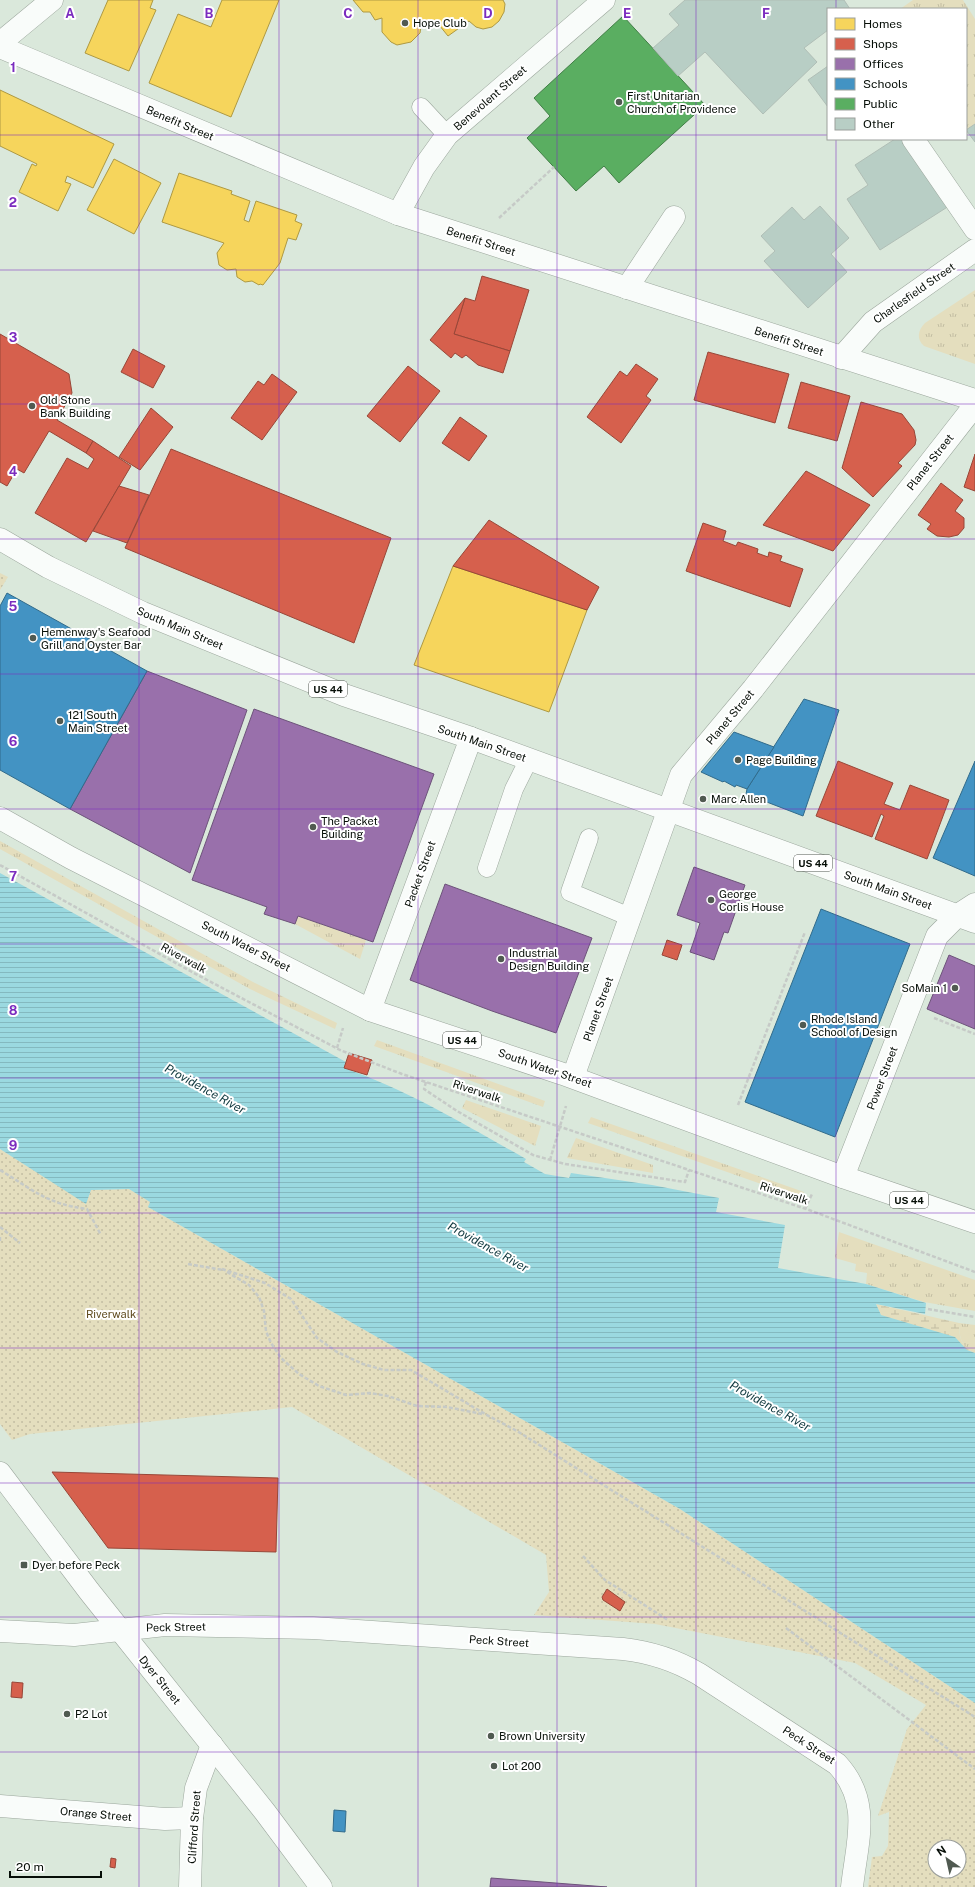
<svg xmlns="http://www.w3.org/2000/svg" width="975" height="1887" font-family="'Public Sans',sans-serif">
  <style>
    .grass { fill: url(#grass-tufts) }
    .wetland { fill: url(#wetland-marsh) }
    .park { fill: url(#park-dots); fill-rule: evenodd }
    .water { fill: url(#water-rules) }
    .homes { fill: #f6d55c; stroke: #ae9942 }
    .shops { fill: #d6604d; stroke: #984738 }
    .offices { fill: #9970ab; stroke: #6d537a }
    .schools { fill: #4393c3; stroke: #316b8b }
    .public { fill: #5aae61; stroke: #417e46 }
    .building { fill: #b8cec5; stroke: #b0beb6 }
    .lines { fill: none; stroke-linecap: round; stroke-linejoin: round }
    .lane-casing { stroke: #9ba69c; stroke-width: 19 }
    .street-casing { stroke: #9ba69c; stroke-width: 23 }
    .secondary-casing { stroke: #9ba69c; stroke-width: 23 }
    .primary-casing { stroke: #9ba69c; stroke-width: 23 }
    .path { stroke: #c6cac7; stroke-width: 2.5; stroke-dasharray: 4 2; stroke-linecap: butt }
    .lane { stroke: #f9fcfa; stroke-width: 18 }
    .street { stroke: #f9fcfa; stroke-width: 22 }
    .secondary { stroke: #f9fcfa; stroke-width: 22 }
    .primary { stroke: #f9fcfa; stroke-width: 22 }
    .grid { fill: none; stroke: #7b2cbf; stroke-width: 1; stroke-opacity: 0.55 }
    .poi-dot { fill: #505a51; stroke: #fff; stroke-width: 1.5 }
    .labels { text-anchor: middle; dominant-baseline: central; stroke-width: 4; stroke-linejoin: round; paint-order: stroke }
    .shield { fill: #fff; stroke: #515651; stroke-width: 1 }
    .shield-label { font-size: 10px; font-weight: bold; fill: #060e07 }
    .poi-label { font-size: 11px; fill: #060e07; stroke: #fff; text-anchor: start }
    .street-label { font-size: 11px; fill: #060e07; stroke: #fff }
    .park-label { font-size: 11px; fill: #5e491c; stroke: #fff }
    .water-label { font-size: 12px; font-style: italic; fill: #0d363c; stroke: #fff }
    .grid-label { font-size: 13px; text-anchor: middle; font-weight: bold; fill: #7b2cbf; stroke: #fff; stroke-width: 4; stroke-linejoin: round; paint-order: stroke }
  </style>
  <defs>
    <pattern id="grass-tufts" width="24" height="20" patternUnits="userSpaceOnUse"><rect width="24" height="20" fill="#e4debe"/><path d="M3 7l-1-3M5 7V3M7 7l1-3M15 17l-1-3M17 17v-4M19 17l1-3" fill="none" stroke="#c2bda2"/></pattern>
    <pattern id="wetland-marsh" width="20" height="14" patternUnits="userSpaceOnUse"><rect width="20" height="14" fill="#e4debe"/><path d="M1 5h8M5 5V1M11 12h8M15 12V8" fill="none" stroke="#c2bda2"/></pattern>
    <pattern id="park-dots" width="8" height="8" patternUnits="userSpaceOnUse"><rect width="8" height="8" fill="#e4debe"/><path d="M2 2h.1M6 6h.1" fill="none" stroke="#c2bda2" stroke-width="1.8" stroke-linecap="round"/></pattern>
    <pattern id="water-rules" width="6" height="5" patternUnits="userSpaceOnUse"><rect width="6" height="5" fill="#9bd9e0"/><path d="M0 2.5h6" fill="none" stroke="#84b9bf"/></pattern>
  </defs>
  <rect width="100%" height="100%" fill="#dae8db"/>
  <!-- grass -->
  <g class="grass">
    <path d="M913 0H963L975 19V124L966 130V9H900Z"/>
    <path d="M975 290V364L924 346C916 339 918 330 925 323Z"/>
    <path d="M0 841 253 982 337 1023 335 1029 250 989 0 849Z"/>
    <path d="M298 916 366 940 360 959 295 924Z"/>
    <path d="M377 1040 545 1101 543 1107 374 1046Z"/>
    <path d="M466 1100 541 1126 535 1146 462 1108Z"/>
    <path d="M591 1117 804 1192 801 1198 588 1123Z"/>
    <path d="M576 1138 653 1165V1173L567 1158Z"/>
    <path d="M839 1232 975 1280V1311L924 1302 866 1284 867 1273 855 1271 856 1264 835 1258Z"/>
    <path d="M959 1323 975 1325V1353C961 1347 959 1337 959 1323Z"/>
  </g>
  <!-- wetland -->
  <path class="wetland" d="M876 1304 959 1323C959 1337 961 1347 975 1353V1362L881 1315Z"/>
  <!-- park -->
  <g class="park">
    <path d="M0 573 8 577 0 590Z"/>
    <path d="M0 1149 86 1203 91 1190 129 1189 151 1202 148 1207 680 1509 975 1703V1887H868L872 1857 882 1856 888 1846 889 1812 878 1816 907 1729 926 1705 855 1663 655 1624 534 1615 549 1592 546 1555 292 1407 30 1434 12 1440 0 1424ZM935 1847H959V1871H935Z"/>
  </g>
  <!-- water -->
  <path class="water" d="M0 873 346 1062 344 1068C408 1090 467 1126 526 1159L524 1162 545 1174 569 1178 571 1173 652 1185 719 1198 716 1212 785 1225 778 1268 866 1284 926 1303 925 1314 876 1304 881 1315 955 1337 967 1350 975 1353V1703L680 1509 148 1207 150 1202 129 1189 91 1190 86 1204 0 1149Z"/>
  <!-- homes -->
  <g class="homes">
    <path d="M108 0H153L150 8 156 10 129 71 85 53Z"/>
    <path d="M222 0H279L231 117 149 83 178 14 211 27Z"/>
    <path d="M353 0H503L505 4 504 12 499 21 492 27 483 29 476 27 469 21 448 36 435 20 421 26 420 33 411 42 397 45 391 42 382 32V18L375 20 370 12H363Z"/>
    <path d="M0 90 114 144 93 188 67 176 65 182 71 184 58 211 19 192 32 164 36 166 37 164 0 146Z"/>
    <path d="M114 159 161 183 134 234 87 210Z"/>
    <path d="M179 173 232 191 231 194 250 201 244 220 249 222 256 201 297 215 295 221 302 224 296 240 288 238 280 263 263 285 260 284 259 285 252 281 245 282 237 277 236 269 227 270 219 265 217 253 224 243 162 222Z"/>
    <path d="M453 566 587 610 549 712 414 665Z"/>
  </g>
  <!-- shops -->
  <g class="shops">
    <path d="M482 276 529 290 510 351 454 334 465 298 475 301Z"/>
    <path d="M465 298 454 334 510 351 503 373 478 365 466 355 462 358 455 353 451 358 430 340Z"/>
    <path d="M0 334 69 374 72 393 57 420 93 441 86 453 49 431 24 473 17 469 7 486 0 482Z"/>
    <path d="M133 349 165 366 153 388 121 372Z"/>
    <path d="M708 352 789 374 775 423 694 400Z"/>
    <path d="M636 364 658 379 646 396 651 400 621 443 587 417 620 371 627 376Z"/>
    <path d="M408 366 440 391 400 442 367 416Z"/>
    <path d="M272 374 297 392 262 440 231 418 258 381 264 385Z"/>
    <path d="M801 382 850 396 837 441 788 428Z"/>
    <path d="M861 402 902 414 914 430 916 440 915 445 898 463 902 466 873 497 842 468Z"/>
    <path d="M151 408 173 427 140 470 119 457Z"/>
    <path d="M460 417 487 436 469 461 442 443Z"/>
    <path d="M93 441 131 466 86 542 35 513 67 458 88 469 94 459 86 453Z"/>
    <path d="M171 449 391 538 354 643 125 548Z"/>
    <path d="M975 454V491L964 487Z"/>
    <path d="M806 471 870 505 833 551 763 525Z"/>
    <path d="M941 483 963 500 955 511 964 518V528L958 535 949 537 937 536 927 529 931 524 918 515Z"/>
    <path d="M119 486 149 495 127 543 93 531Z"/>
    <path d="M489 520 599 587 587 610 453 566Z"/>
    <path d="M703 523 726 531 723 541 736 546 738 542 758 549 757 553 768 557 769 552 782 556 780 561 803 569 790 607 686 571Z"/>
    <path d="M838 761 893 783 884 804 900 810 910 785 949 800 927 859 875 839 884 816 881 814 872 837 816 816Z"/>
    <path d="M667 940 682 945 677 960 662 955Z"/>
    <path d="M349 1053 372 1060 367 1075 344 1068Z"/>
    <path d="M52 1472 278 1478 276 1552 108 1548Z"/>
    <path d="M607 1589 625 1602 620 1611 603 1600 602 1597Z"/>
    <path d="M12 1682 23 1683 22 1698 11 1697Z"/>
    <path d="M111 1858 116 1859 115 1868 110 1867Z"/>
  </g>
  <!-- offices -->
  <g class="offices">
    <path d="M147 671 247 710 190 873 70 809Z"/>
    <path d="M254 709 434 774 373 942 298 916 295 924 264 914 267 907 192 880Z"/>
    <path d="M694 867 745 885 728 933 724 932 714 960 690 952 700 923 677 915Z"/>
    <path d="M445 884 592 938 556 1033 492 1011 410 980Z"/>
    <path d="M949 955 975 966V1029L927 1009Z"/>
    <path d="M491 1878 607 1887H490Z"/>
  </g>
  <!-- schools -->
  <g class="schools">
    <path d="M7 593 147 671 70 809 0 770V606Z"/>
    <path d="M804 699 839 710 803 816 746 794 747 789Z"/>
    <path d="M734 732 774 747 747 789 736 785 735 787 724 781 723 782 701 772Z"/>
    <path d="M975 761V876L933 858Z"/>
    <path d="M821 909 910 944 835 1137 745 1102Z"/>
    <path d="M334 1810 346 1811 345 1832 333 1831Z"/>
  </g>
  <!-- public -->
  <path class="public" d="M623 16 705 105 619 183 604 166 576 191 527 138 550 116 534 98Z"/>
  <!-- building -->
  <g class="building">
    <path d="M685 0H844L850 9H828V30L804 48 817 62 763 114 705 52 678 76 653 48 679 25 669 14Z"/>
    <path d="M828 66V107L808 80Z"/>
    <path d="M975 124V142L966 130Z"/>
    <path d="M895 139H906L949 206 880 250 847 199 868 185 855 165Z"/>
    <path d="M820 206 849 238 831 254 847 272 808 308 764 261 775 251 761 236 792 207 804 220Z"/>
  </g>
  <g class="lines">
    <!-- lane casing -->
    <g class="lane-casing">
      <g id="lane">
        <path d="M421 107 447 135"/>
        <path d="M589 838 570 892 630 917"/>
        <path d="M487 868 514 789 529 759"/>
      </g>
    </g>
    <!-- street casing -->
    <g class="street-casing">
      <g id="street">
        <path d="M0 43 52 0"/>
        <path d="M913 139 975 229"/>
        <path d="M398 214 424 167 447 135 604 0"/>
        <path d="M627 288 674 217"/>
        <path d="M841 358 873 322 975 250"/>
        <path d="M0 1631 74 1635 165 1625 313 1628 623 1649C650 1652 675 1660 699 1674L837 1764C872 1802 857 1841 852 1887"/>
        <path d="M0 1806 165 1819 192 1818"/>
      </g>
    </g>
    <!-- secondary casing -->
    <g class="secondary-casing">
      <g id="secondary">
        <path d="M0 47 398 214 975 400"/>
        <path d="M370 1010 471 738"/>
        <path d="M573 1077 681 775 753 689 975 405"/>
        <path d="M843 1177 937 936 958 915 975 904"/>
        <path d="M190 1887 192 1818 196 1788 212 1745"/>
      </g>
    </g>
    <!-- primary casing -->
    <g class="primary-casing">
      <g id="primary">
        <path d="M0 539 48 567 143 613 344 695 471 738 975 922"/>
        <path d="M0 818 71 858 370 1010 563 1074 843 1177 975 1222"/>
        <path d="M0 1473 89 1591 265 1812 321 1887"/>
      </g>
    </g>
    <!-- path -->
    <g class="path">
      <path d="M499 218 554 167"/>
      <path d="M0 865 192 972 340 1050 402 1074 809 1210 975 1272"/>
      <path d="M934 1018 975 1034"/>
      <path d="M337 1048 343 1028"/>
      <path d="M426 1082 424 1089 457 1111 533 1155 565 1164 685 1182 689 1170"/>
      <path d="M738 1105 805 932"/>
      <path d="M550 1160 566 1106"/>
      <path d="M0 1170C33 1190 47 1204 87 1209L101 1235"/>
      <path d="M805 1209 812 1194"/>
      <path d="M0 1227 20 1243"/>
      <path d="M0 1237V1242"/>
      <path d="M188 1264 223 1270"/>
      <path d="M222 1269 265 1283 291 1299 317 1338 337 1352 363 1364 384 1370H411L485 1414 517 1431 975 1717"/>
      <path d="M227 1272 249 1285 259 1297 264 1311 266 1331 271 1343 281 1358 299 1374 319 1386 346 1395 370 1393 388 1396 417 1406 447 1407 482 1414"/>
      <path d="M928 1309 975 1317"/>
      <path d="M583 1556 605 1580 668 1620"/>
      <path d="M786 1628 975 1769"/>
    </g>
    <!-- lane -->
    <use href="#lane" class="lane"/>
    <!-- street -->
    <use href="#street" class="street"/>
    <!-- secondary -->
    <use href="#secondary" class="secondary"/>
    <!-- primary -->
    <use href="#primary" class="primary"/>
  </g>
  <!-- grid -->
  <path class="grid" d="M139 0V1887M279 0V1887M418 0V1887M557 0V1887M696 0V1887M836 0V9M0 135H828M966 135H975M836 139V1887M0 270H975M0 404H975M0 539H975M0 674H975M0 809H975M0 944H975M0 1078H975M0 1213H975M0 1348H975M0 1483H975M0 1617H975M0 1752H975"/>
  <!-- markers -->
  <g class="poi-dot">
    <circle cx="405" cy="23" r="4"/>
    <circle cx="619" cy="102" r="4"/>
    <circle cx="32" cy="406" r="4"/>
    <circle cx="33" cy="638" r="4"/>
    <circle cx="60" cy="721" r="4"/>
    <circle cx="738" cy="760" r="4"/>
    <circle cx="703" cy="799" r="4"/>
    <circle cx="313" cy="827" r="4"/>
    <circle cx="711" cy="900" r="4"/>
    <circle cx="501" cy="959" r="4"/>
    <circle cx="955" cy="988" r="4"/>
    <circle cx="803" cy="1025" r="4"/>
    <rect x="20" y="1561" width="8" height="8" rx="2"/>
    <circle cx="67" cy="1714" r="4"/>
    <circle cx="491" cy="1736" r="4"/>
    <circle cx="494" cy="1766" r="4"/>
  </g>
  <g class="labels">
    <!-- shield labels -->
    <g class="shield">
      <rect x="309" y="681" width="38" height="16" rx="3"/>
      <rect x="794" y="855" width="38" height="16" rx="3"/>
      <rect x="443" y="1032" width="38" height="16" rx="3"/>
      <rect x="890" y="1192" width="38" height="16" rx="3"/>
    </g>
    <g class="shield-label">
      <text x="328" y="689">US 44</text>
      <text x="813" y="863">US 44</text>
      <text x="462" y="1040">US 44</text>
      <text x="909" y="1200">US 44</text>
    </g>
    <!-- poi labels -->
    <g class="poi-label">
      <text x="413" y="23">Hope Club</text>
      <text x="627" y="96">First Unitarian<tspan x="627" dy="13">Church of Providence</tspan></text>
      <text x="40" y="400">Old Stone<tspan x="40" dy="13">Bank Building</tspan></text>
      <text x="41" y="632">Hemenway's Seafood<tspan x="41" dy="13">Grill and Oyster Bar</tspan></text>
      <text x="68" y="715">121 South<tspan x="68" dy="13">Main Street</tspan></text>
      <text x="746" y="760">Page Building</text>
      <text x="711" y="799">Marc Allen</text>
      <text x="321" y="821">The Packet<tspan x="321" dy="13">Building</tspan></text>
      <text x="719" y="894">George<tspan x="719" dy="13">Corlis House</tspan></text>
      <text x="509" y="953">Industrial<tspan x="509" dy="13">Design Building</tspan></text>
      <text x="947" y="988" text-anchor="end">SoMain 1</text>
      <text x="811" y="1019">Rhode Island<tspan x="811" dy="13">School of Design</tspan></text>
      <text x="32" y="1565">Dyer before Peck</text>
      <text x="75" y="1714">P2 Lot</text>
      <text x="499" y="1736">Brown University</text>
      <text x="502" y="1766">Lot 200</text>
    </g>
    <!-- street labels -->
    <g class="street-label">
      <text transform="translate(490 98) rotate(-41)">Benevolent Street</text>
      <text transform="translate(180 123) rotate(23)">Benefit Street</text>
      <text transform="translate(481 241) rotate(18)">Benefit Street</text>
      <text transform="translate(914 293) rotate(-35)">Charlesfield Street</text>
      <text transform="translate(789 341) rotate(18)">Benefit Street</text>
      <text transform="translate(930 462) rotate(-52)">Planet Street</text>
      <text transform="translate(180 628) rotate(23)">South Main Street</text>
      <text transform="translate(730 717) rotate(-50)">Planet Street</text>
      <text transform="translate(482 743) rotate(19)">South Main Street</text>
      <text transform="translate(420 874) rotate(-70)">Packet Street</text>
      <text transform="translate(888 890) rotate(20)">South Main Street</text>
      <text transform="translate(246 946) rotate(27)">South Water Street</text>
      <text transform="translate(184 958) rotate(29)">Riverwalk</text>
      <text transform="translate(598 1009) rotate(-70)">Planet Street</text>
      <text transform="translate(545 1068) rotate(19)">South Water Street</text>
      <text transform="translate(882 1078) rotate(-69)">Power Street</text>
      <text transform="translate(477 1091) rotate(18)">Riverwalk</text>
      <text transform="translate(784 1193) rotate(18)">Riverwalk</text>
      <text transform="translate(176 1627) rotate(-1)">Peck Street</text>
      <text transform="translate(499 1641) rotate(4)">Peck Street</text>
      <text transform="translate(160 1680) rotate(51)">Dyer Street</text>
      <text transform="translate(809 1745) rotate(33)">Peck Street</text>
      <text transform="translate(96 1814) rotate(5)">Orange Street</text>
      <text transform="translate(194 1827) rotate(-86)">Clifford Street</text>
    </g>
    <!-- park labels -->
    <g class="park-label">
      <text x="111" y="1314">Riverwalk</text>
    </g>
    <!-- water labels -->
    <g class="water-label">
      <text transform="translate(205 1089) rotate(29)">Providence River</text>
      <text transform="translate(488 1247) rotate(29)">Providence River</text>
      <text transform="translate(770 1406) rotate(29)">Providence River</text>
    </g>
  </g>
  <g class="grid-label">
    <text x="70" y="18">A</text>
    <text x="209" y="18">B</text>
    <text x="348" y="18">C</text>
    <text x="488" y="18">D</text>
    <text x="627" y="18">E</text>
    <text x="766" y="18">F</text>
    <text x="13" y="72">1</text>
    <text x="13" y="207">2</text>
    <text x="13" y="342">3</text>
    <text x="13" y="476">4</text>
    <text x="13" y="611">5</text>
    <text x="13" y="746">6</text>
    <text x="13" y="881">7</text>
    <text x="13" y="1015">8</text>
    <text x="13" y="1150">9</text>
  </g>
  <!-- legend -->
  <rect x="827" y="8" width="140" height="132" fill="#ffffff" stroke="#9b9f9c"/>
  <rect x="835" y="18" width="20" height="12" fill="#f6d55c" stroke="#9b9f9c"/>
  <text x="863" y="28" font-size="12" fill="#060e07">Homes</text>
  <rect x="835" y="38" width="20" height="12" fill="#d6604d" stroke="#9b9f9c"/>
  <text x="863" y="48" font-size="12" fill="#060e07">Shops</text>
  <rect x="835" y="58" width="20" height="12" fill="#9970ab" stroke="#9b9f9c"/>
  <text x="863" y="68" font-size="12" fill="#060e07">Offices</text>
  <rect x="835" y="78" width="20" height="12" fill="#4393c3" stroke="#9b9f9c"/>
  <text x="863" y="88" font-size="12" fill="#060e07">Schools</text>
  <rect x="835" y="98" width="20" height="12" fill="#5aae61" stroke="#9b9f9c"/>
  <text x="863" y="108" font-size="12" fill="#060e07">Public</text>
  <rect x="835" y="118" width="20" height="12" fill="#b8cec5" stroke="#9b9f9c"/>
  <text x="863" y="128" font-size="12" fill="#060e07">Other</text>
  <!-- north arrow -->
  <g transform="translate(947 1859) rotate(326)"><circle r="19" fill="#ffffff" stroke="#9b9f9c"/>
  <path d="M0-3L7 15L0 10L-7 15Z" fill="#505a51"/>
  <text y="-6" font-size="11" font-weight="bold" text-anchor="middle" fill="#060e07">N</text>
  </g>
  <!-- scale -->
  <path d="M10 1871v6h91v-6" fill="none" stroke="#060e07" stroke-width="2"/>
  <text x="16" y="1871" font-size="12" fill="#060e07" stroke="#ffffff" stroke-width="3" paint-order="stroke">20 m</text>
</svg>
